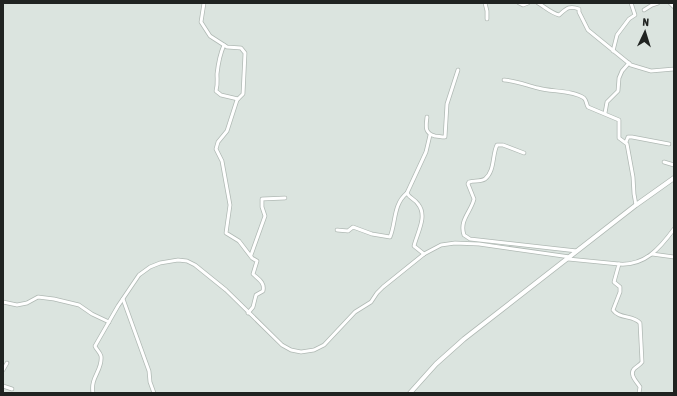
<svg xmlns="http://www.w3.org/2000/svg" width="677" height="396" font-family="'Asap Condensed',sans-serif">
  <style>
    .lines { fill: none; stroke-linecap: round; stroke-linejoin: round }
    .minor-casing { stroke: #b0b9b4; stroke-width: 4.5 }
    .tertiary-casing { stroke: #b0b9b4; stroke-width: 5.5 }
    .minor { stroke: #fff; stroke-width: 3 }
    .tertiary { stroke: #fff; stroke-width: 4 }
  </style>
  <rect width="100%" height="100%" fill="#dbe4df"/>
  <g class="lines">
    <!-- minor casing -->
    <g class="minor-casing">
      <g id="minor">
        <path d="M204 3 201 22 210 36 227 47 241 48 245 53 243 94 237 100 227 131 218 142 216 149 222 161 230 205 226 233 239 241 252 258 257 261 253 274C258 279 265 282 263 291L256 295 253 307 248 313"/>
        <path d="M485 3 487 11V19"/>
        <path d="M519 3 523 5 528 3"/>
        <path d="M538 3C545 7 551 13 559 15 566 9 569 5 579 9V12L588 30 631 65 651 71 674 69"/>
        <path d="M670 3 674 7"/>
        <path d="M644 10 652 5 658 3"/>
        <path d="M224 45C220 54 218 65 217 74 217 81 218 83 216 91L221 95 238 99"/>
        <path d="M613 51 617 35 629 19 635 15 631 3"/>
        <path d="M504 80C516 81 526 85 538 88 551 92 572 90 584 98 587 101 586 104 588 107L619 120V138L627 144 633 177 634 194 636 205"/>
        <path d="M605 113 607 102 618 91 619 78 622 71 629 63"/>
        <path d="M427 117C426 126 424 133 435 136 438 136 441 137 445 137L447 104 458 70"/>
        <path d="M626 142 628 137H632L669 144"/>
        <path d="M524 153 503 145H497C492 155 495 171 485 179 480 182 474 180 469 182L468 184 474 199C471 212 459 220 464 235L470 239 577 251"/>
        <path d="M664 162 674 165"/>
        <path d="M337 230 348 231 353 227 372 234 390 237C396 223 393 204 407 193"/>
        <path d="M424 254 414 246C417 233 428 216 418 204 415 199 409 198 407 193L426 152 430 135"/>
        <path d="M652 254 674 257"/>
        <path d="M251 255 265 216 262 207V199L285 198"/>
        <path d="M568 259 619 264 614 282 620 287V292L613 310C619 319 634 315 640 323L642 362C640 365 637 366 634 369 629 375 637 382 640 387L639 393"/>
        <path d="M619 264C645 266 660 248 674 229"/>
        <path d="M123 299 149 371 150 382 154 393"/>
        <path d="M3 302 17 305 27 303 38 297 54 299 79 305 92 314 109 322"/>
        <path d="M3 370 7 363"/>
        <path d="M3 386 12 389"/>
        <path d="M93 393C90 377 103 370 101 356 100 352 96 349 95 346L118 306 139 275 150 267 160 263 178 260 187 261 195 265 226 290 282 345 291 350 301 352 314 350 324 345 355 312 371 302 377 293 383 287 424 254 441 245 455 243 479 244 570 257"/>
      </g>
    </g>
    <!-- tertiary casing -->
    <g class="tertiary-casing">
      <path id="tertiary" d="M410 393 436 364 464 339 636 205 674 178"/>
    </g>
    <!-- minor -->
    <use href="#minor" class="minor"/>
    <!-- tertiary -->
    <use href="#tertiary" class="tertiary"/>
  </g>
  <!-- border -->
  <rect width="677" height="396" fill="none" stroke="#202321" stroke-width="8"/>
  <!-- north arrow -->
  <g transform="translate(645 32) rotate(4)" stroke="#dbe4df" stroke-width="3" paint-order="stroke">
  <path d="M0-3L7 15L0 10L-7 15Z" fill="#202321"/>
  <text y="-6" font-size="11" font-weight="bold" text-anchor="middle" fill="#202321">N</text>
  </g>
</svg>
